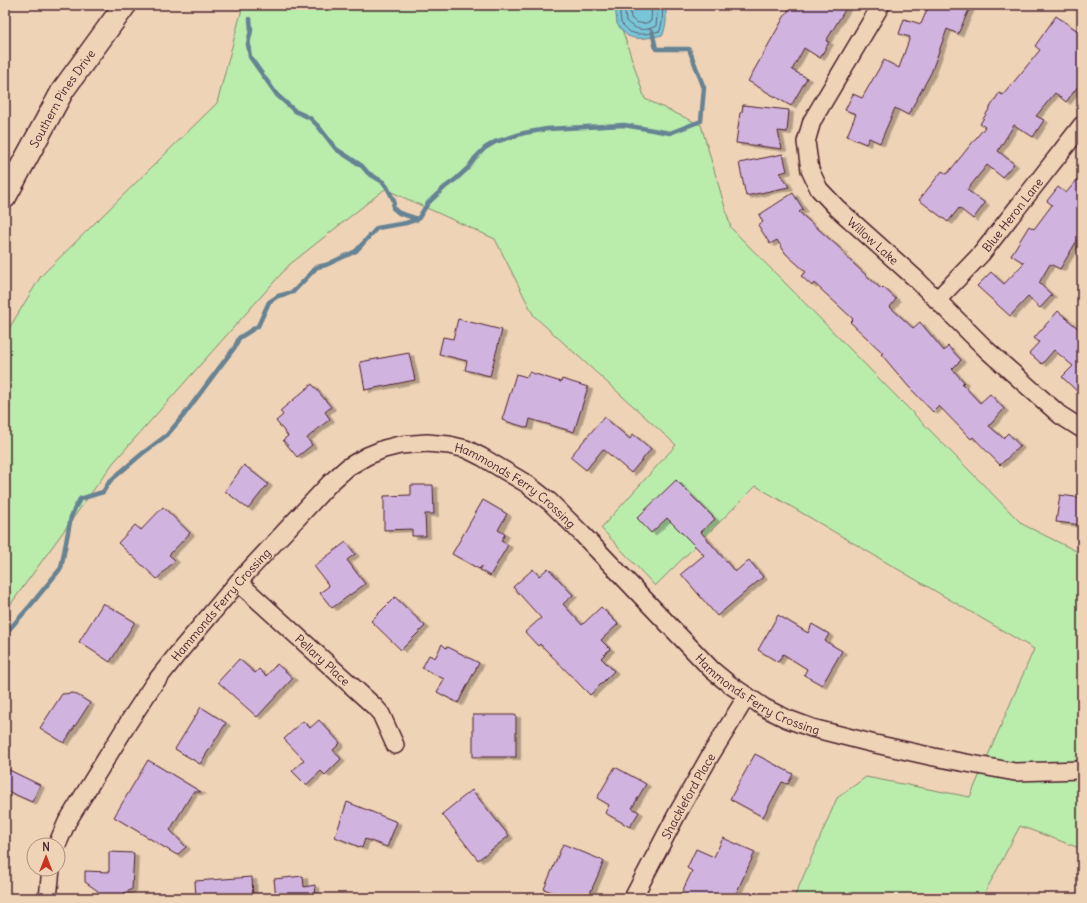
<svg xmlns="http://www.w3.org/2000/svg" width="1087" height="903" font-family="Delius,sans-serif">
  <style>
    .green { fill: #baecac; stroke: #82866c }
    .water { fill: #79c5d8; stroke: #668393 }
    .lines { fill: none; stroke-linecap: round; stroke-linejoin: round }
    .shore { stroke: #5d6170; stroke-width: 1 }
    .stream { stroke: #668393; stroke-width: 4.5 }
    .building { fill: #d1b3e0; stroke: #4a1f2b; filter: url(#shadow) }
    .minor-casing { stroke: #4a1f2b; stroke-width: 20 }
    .tertiary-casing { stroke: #4a1f2b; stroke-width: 25 }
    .minor { stroke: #efd3b6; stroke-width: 17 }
    .tertiary { stroke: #efd3b6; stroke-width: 22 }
    .labels { text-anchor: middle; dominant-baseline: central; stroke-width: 3; stroke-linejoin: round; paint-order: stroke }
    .street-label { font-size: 12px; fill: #4a1f2b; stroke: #efd3b6 }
  </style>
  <defs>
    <filter id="shadow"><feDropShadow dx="4.5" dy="2.5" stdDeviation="0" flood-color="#0004"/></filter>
  </defs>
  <rect width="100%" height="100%" fill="#efd3b6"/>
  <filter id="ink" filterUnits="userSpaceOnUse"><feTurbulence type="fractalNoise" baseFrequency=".025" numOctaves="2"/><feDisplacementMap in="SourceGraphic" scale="8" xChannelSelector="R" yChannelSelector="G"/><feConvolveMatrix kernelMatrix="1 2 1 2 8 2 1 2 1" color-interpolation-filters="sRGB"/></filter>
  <g filter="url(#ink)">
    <!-- green -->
    <path class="green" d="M243 5H620L618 17 645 99 701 125 731 228 1022 524 1082 554V849L1020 826 982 898H794L837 798 866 777 970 797 1034 649 756 486 655 586 601 528 676 445 534 316 495 239 385 189 289 265 113 463 5 612V335L41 276 217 103Z"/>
    <!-- water -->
    <path class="water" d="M615 5H666V23L663 35C652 37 639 41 628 36 624 33 620 28 617 24Z"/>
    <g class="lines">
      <!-- shore -->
      <g class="shore">
        <path d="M619 5 621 23 630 32 637 34H645L660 31 662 22 663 5"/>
        <path d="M624 5 626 21C635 30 644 32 656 26L658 5"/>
        <path d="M630 5 631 18C637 24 644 25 651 21L652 5"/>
      </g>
      <!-- stream -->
      <g class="stream">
        <path d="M250 19 251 30 248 44 250 57 277 95 295 111 310 118 318 126 336 149 362 166 368 173 383 182 387 187 394 201 393 208 399 213 418 219"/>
        <path d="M5 639 6 633 30 606 61 568 71 517 75 508 80 499 103 492 110 481 143 453 167 435 184 415 219 368 235 347 239 338 258 326 269 302 278 296 293 292 317 267 326 265 356 251 377 228 406 223 418 219 428 203 445 187 456 179 468 168 475 158 485 148 495 142 524 133 547 129 624 125 670 133 701 121 704 88 689 49H656L652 31"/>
      </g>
    </g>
    <!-- building -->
    <g class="building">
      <path d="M792 5H848L826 41 829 42 820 58 804 48 792 70 807 78 791 106 748 81 784 17Z"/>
      <path d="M929 5H971L958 34 947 29 931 73 908 115 895 108 880 143 869 138 866 144 847 136 856 114 845 110 853 94 862 98 884 60 899 68 910 37 899 34 904 19 921 24Z"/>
      <path d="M1056 16 1082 34V81L1066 102 1055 93 1036 116 1044 120 1033 137 1014 125 998 151 1014 164 1002 177 987 165 967 190 985 203 973 219 959 208 948 222 919 200 942 171 947 174 985 127 980 124 999 93 1003 95 1040 50 1035 46Z"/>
      <path d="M743 105 789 110 787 132 778 131 782 149 736 143 740 113 742 112Z"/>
      <path d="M783 154 787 171 780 173 789 187 746 196 739 163Z"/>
      <path d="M1082 174V232L1060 269 1050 264 1039 283 1052 295 1040 308 1028 297 1010 316 977 286 991 272 1004 284 1024 263 1011 255 1029 226 1034 229 1052 205 1047 201 1058 187 1066 193Z"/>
      <path d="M793 193 803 209 799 212 843 251 842 253 881 289 883 287 896 299 890 307 913 328 920 322 944 351 948 346 961 360 952 369 964 382 962 384 980 403 990 394 1004 409 989 426 1003 438 1008 433 1020 446 1000 465 973 437 971 439 939 406 933 412 908 386 881 354 883 353 850 322 853 319 814 283 812 286 801 276 806 272 786 254 777 240 770 244 758 225 763 222 759 215Z"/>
      <path d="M1058 311 1082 332V396L1062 377 1073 366 1054 350 1042 364 1029 353 1039 342 1034 338Z"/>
      <path d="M458 319 502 330 490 376 465 370 467 361 439 354 443 337 453 339Z"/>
      <path d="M409 353 415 380 365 390 360 362Z"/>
      <path d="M529 372 561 382 562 379 588 387 574 432 530 419 528 428 502 420 516 374 527 377Z"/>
      <path d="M312 384 331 407 325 412 330 419 307 438 312 445 297 457 283 440 288 436 276 421 283 415 280 411Z"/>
      <path d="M604 417 630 439 633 434 651 449 631 473 603 449 586 470 570 457Z"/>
      <path d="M244 465 268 484 248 509 225 491Z"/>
      <path d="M676 480 715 519 701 532 735 572 749 560 763 577 717 616 681 574 704 555 667 518 651 533 637 518Z"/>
      <path d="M411 485H433L434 514H425L426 536H412V529L384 530V496L411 495Z"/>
      <path d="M1060 495 1082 498V525L1056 522Z"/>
      <path d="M483 500 507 514 498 530 505 534 501 541 508 545 490 576 480 570 482 566 479 569 452 554Z"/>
      <path d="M163 507 190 533 169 555 175 560 157 579 118 543 135 525 141 530Z"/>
      <path d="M346 542 355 554 347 560 365 584 332 608 320 593 329 586 314 566Z"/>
      <path d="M548 568 573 595 563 604 582 625 601 607 618 624 601 640 610 649 601 658 614 671 590 695 540 644 538 646 525 632 541 618 513 587 533 569 539 576Z"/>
      <path d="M395 597 425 626 401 650 371 621Z"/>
      <path d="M103 603 135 622 110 662 79 642Z"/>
      <path d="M778 615 808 633 812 624 829 634 825 641 842 651 822 685 804 675 807 669 783 654 778 662 758 650Z"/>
      <path d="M442 644 446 648 448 647 479 663 458 703 437 692 444 679 422 668 429 655 435 658Z"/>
      <path d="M239 659 255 673 259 669 266 676 277 664 293 678 257 717 218 682Z"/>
      <path d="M74 693 90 703 64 743 40 728 62 694Z"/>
      <path d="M201 707 226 723 200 764 175 749Z"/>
      <rect x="473" y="715" width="43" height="42"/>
      <path d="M319 720 340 743 333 750 341 759 325 775 321 771 306 785 292 771 304 760 284 739 303 721 310 728Z"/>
      <path d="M755 754 793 774 788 784 782 782 763 817 730 799Z"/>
      <path d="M148 760 201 792H193L170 830 186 847 177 855 114 817Z"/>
      <path d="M615 767 646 784 632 808 639 812 630 827 605 813 609 805 597 798Z"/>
      <path d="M5 768 40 785 32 802 5 790Z"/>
      <path d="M472 790 509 836 478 860 442 814Z"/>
      <path d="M347 802 397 822 387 847 365 839 362 848 335 837Z"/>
      <path d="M723 838 755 852 734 898H679L692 871 687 868 696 849 714 857Z"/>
      <path d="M563 844 604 861 588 898H566L544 889Z"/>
      <path d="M109 852 134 853 132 889 124 893V898H98V891L85 882V871L109 872Z"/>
      <path d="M303 876 304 887 315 885 316 898H276L274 879Z"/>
      <path d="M252 877 253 898H196L195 881Z"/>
    </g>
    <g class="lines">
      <!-- minor casing -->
      <g class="minor-casing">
        <g id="minor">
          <path id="s1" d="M881 5 812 121 806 142 810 170 819 189 837 208 915 278 988 351 1060 415 1082 429"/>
          <path id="s2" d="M937 300 982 253 1082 125"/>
          <path id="s3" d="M238 582 375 707 381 714 395 745"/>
          <path id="s4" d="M57 845 67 822 130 720 153 685 179 652 238 582 330 483 348 467 367 456 384 449 400 445 427 443 449 445 466 449 482 457 527 484 550 502 582 534 712 670 729 684 765 708 785 718 812 728 871 743 934 757 1015 772 1082 770"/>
          <path d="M48 898 51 869"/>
          <path id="s5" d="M633 898 677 814 710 756 747 696"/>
        </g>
      </g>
      <!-- tertiary casing -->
      <g class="tertiary-casing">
        <g id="tertiary">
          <path id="s6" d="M5 197 63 90 125 5"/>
        </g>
      </g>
      <!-- minor -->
      <use href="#minor" class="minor"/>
      <!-- tertiary -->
      <use href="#tertiary" class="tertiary"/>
    </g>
  </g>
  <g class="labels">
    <!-- street labels -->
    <g class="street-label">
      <text stroke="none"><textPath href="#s6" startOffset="114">Southern Pines Drive</textPath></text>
      <text stroke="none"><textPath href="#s2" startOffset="114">Blue Heron Lane</textPath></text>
      <text stroke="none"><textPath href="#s1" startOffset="281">Willow Lake</textPath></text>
      <text stroke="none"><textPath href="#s4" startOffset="664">Hammonds Ferry Crossing</textPath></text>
      <text stroke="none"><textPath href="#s4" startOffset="292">Hammonds Ferry Crossing</textPath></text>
      <text stroke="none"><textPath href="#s3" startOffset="115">Pellary Place</textPath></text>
      <text stroke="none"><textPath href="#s4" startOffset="988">Hammonds Ferry Crossing</textPath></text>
      <text stroke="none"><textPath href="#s5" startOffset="116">Shackleford Place</textPath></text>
    </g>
  </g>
  <!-- margin -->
  <rect width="1087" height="903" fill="none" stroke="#efd3b6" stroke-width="20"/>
  <rect x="10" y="10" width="1067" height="883" fill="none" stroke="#4a1f2b" stroke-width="1.5" filter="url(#ink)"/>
  <!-- north arrow -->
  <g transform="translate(46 857)"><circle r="19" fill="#efd3b6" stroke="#ad8b7e"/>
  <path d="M0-3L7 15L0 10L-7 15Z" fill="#c8321e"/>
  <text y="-6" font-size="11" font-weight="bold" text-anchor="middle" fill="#4a1f2b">N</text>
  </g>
</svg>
